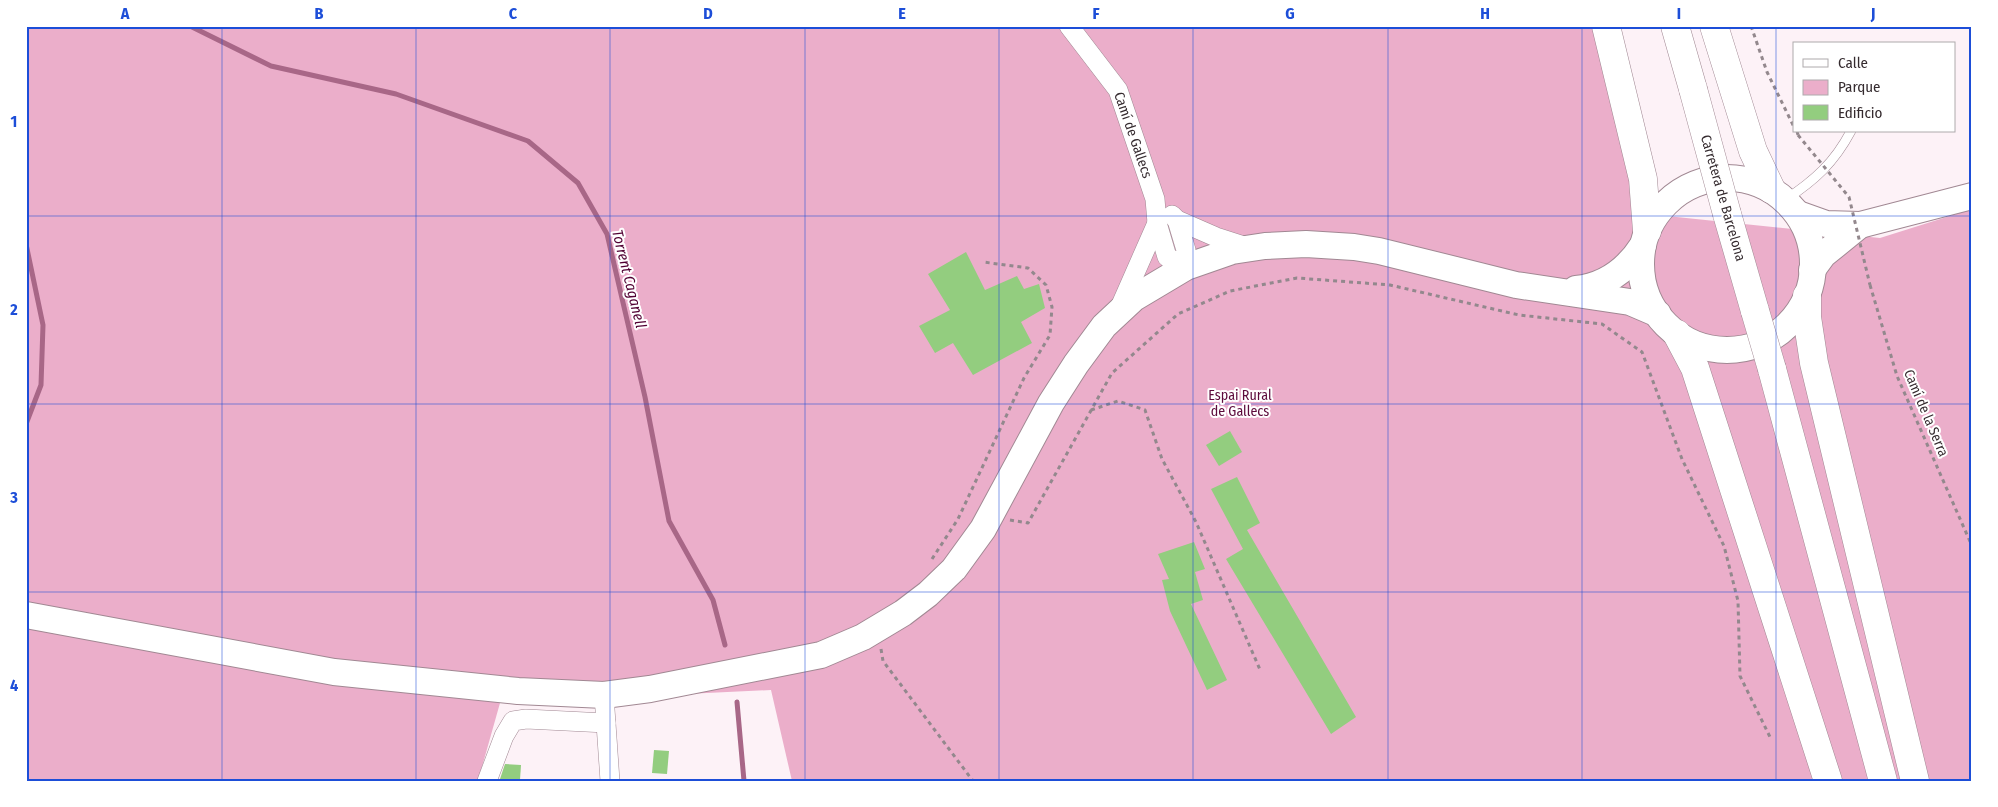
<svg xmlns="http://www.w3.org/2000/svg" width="1998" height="807" font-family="'Fira Sans Condensed',sans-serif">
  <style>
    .green { fill: #ebaeca }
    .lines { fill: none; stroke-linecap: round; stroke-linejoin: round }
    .stream { stroke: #a86787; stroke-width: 5 }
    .building { fill: #93cd7f }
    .lane-casing { stroke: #a18893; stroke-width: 10 }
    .street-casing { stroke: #a18893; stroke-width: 20 }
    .secondary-casing { stroke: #a18893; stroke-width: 28 }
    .highway-casing { stroke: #a18893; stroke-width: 29 }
    .path { stroke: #93888d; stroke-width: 3; stroke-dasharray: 4 4; stroke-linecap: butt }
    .lane { stroke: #fff; stroke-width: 9 }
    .street { stroke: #fff; stroke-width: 19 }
    .secondary { stroke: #fff; stroke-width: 26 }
    .highway { stroke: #fff; stroke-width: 28 }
    .highway-bridge-casing { stroke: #a18893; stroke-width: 29; stroke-linecap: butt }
    .path-bridge { stroke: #93888d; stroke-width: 3; stroke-dasharray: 4 4; stroke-linecap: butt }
    .highway-bridge { stroke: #fff; stroke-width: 28 }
    .grid { fill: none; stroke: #1d4ed8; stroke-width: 1; stroke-opacity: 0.55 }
    .labels { text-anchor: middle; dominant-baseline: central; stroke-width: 4; stroke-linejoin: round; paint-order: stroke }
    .street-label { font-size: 14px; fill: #352b2f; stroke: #fff }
    .park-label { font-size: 14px; fill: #5d0b3c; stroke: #fff }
    .water-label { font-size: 15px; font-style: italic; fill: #510033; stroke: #fff }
    .neatline { fill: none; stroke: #1d4ed8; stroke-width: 2 }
    .grid-label { font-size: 16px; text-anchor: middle; font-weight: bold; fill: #1d4ed8 }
  </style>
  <rect width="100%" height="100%" fill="#fdf2f7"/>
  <!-- green -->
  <path class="green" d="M26 26H1596L1638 213 1880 238 1972 209V781H792L771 690 500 703 478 781H26Z"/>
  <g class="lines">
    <!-- stream -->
    <g class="stream">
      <path d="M190 26 271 66 396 94 528 141 578 183 607 234 645 397 669 521 713 600 725 645"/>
      <path d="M26 244 43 325 41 385 26 424"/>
      <path d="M737 702 744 781"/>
    </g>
  </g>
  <!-- building -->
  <g class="building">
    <path d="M966 252 985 290 1017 276 1024 289 1039 284 1045 308 1021 322 1032 343 973 375 953 343 935 353 919 326 950 310 928 274Z"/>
    <path d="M1230 431 1242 452 1219 466 1206 445Z"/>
    <path d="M1237 477 1260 523 1247 530 1356 717 1331 734 1226 559 1243 549 1211 489Z"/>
    <path d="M1194 542 1205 569 1195 572 1203 600 1191 604 1227 680 1207 690 1170 611 1162 580 1169 579 1158 554Z"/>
    <path d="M654 750 669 751 667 774 652 773Z"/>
    <path d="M505 764 521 765 520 780 500 779Z"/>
  </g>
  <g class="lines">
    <!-- lane casing -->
    <g class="lane-casing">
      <path id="lane" d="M1785 200C1815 180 1834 163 1851 131"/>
    </g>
    <!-- street casing -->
    <g class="street-casing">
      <g id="street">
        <path d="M1069 26 1118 90 1155 199 1157 223 1167 257 1186 267V250L1177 220"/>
        <path d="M1172 215 1177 220 1216 237 1247 247"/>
        <path d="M1120 307 1157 223"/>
        <path d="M604 695 610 781"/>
        <path d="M487 781 504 736 513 721 526 719 606 723"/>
      </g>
    </g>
    <!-- secondary casing -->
    <g class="secondary-casing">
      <g id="secondary">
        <circle cx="1727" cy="264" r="86"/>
        <path d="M1798 214 1826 224 1860 225 1972 196"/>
        <path d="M1812 270 1823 255 1860 225"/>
        <path d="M1576 289C1606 286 1627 270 1643 245"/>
        <path d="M26 615 334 672 518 691 604 695 650 689 821 655 863 637 903 613 928 594 954 569 983 529 1051 403 1076 364 1104 326 1134 298 1186 267 1232 251 1265 246 1306 244 1354 247 1379 251 1516 285 1630 302 1658 314"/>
      </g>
    </g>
    <!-- highway casing -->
    <g class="highway-casing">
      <g id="highway">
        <path d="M1606 26 1643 179 1647 231"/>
        <path d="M1675 26 1693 89"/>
        <path d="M1714 26 1753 151 1771 189"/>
        <path d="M1727 214 1755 311"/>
        <path d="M1807 296V317L1814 363 1915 781"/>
        <path d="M1677 334 1695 368 1828 781"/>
        <path d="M1772 369 1883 781"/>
      </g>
    </g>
    <!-- path -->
    <g class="path">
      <path d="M1751 26 1767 72 1794 127"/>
      <path d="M1797 131 1798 135"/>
      <path d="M1870 285 1897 376 1972 546"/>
      <path d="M1091 410 1118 401 1145 410 1162 459 1196 522 1261 672"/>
      <path d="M1010 520 1028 523 1112 373 1178 314 1230 291 1297 278 1390 285 1519 315 1602 324 1642 352 1682 459 1724 546 1738 601 1740 676 1770 737"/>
      <path d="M932 559 958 519 1024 378 1050 335 1052 307 1046 285 1028 268 983 262"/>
      <path d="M881 649 883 661 973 781"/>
    </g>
    <!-- lane -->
    <use href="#lane" class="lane"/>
    <!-- street -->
    <use href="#street" class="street"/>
    <!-- secondary -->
    <use href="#secondary" class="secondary"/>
    <!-- highway -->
    <use href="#highway" class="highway"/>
    <!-- highway-bridge casing -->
    <g class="highway-bridge-casing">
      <g id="highway-bridge">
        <path d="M1693 89 1727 214"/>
        <path d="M1755 311 1772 369"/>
      </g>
    </g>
    <!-- path-bridge -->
    <path class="path-bridge" d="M1798 135 1849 197 1870 285"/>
    <!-- highway-bridge -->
    <use href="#highway-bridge" class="highway-bridge"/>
  </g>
  <!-- grid -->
  <path class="grid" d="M222 26V781M416 26V781M610 26V781M805 26V781M999 26V781M1193 26V781M1388 26V781M1582 26V781M1776 26V781M26 216H1972M26 404H1972M26 592H1972"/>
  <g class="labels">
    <!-- street labels -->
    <g class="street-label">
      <text transform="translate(1133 135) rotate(71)">Camí de Gallecs</text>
      <text transform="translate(1723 198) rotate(74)">Carretera de Barcelona</text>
      <text transform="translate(1926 413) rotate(67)">Camí de la Serra</text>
    </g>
    <!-- park labels -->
    <g class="park-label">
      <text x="1240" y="395">Espai Rural<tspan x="1240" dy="16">de Gallecs</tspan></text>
    </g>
    <!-- water labels -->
    <g class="water-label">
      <text transform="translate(629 279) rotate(76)">Torrent Caganell</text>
    </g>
  </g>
  <!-- border -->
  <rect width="1998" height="807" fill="none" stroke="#ffffff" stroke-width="55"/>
  <!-- legend -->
  <rect x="1793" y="42" width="162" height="90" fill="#ffffff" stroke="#aeaaac"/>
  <rect x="1803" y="59" width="25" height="8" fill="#ffffff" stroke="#aeaaac"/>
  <text x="1838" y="68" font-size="15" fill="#352b2f">Calle</text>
  <rect x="1803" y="80" width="25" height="15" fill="#ebaeca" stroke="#aeaaac"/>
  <text x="1838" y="92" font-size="15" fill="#352b2f">Parque</text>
  <rect x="1803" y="105" width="25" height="15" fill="#93cd7f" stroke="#aeaaac"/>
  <text x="1838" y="118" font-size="15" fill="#352b2f">Edificio</text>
  <rect x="28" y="28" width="1942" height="752" class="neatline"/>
  <g class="grid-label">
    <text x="125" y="19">A</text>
    <text x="319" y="19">B</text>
    <text x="513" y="19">C</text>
    <text x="708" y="19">D</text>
    <text x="902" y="19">E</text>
    <text x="1096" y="19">F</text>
    <text x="1290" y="19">G</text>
    <text x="1485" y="19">H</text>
    <text x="1679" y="19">I</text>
    <text x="1873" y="19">J</text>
    <text x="14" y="127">1</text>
    <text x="14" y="315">2</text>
    <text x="14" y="503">3</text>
    <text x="14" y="691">4</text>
  </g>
</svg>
